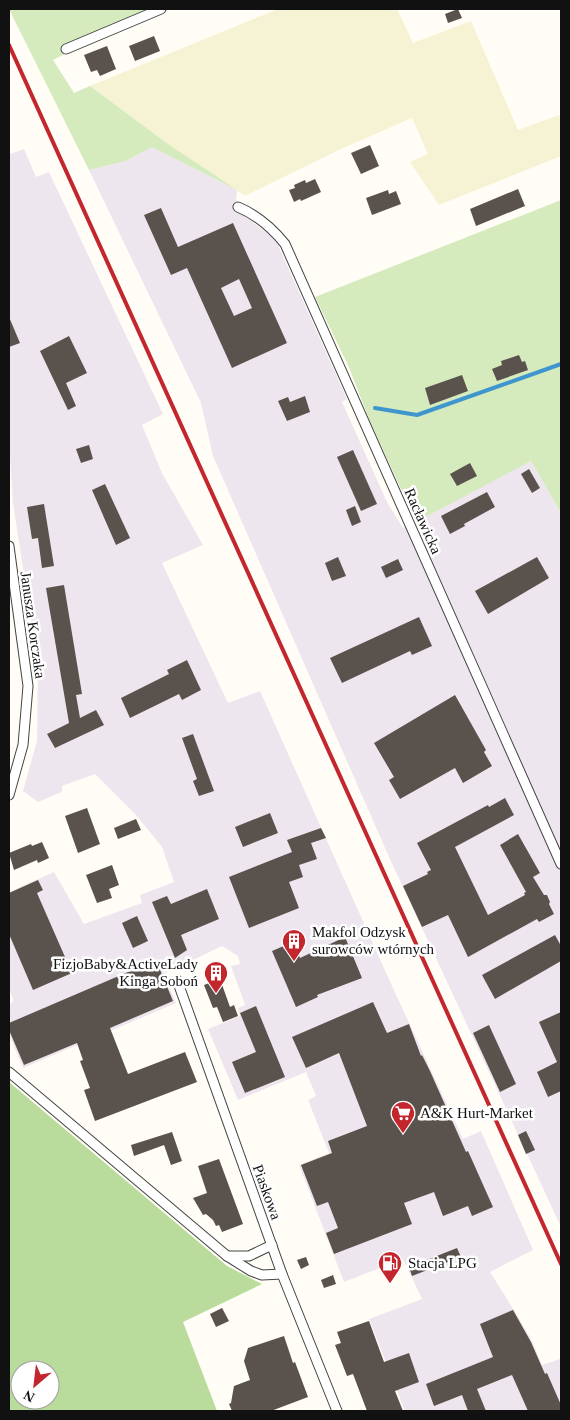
<svg xmlns="http://www.w3.org/2000/svg" width="570" height="1420" font-family="Georgia,serif">
  <style>
    .industrial { fill: #eee6ef }
    .farmland { fill: #f6f3d4 }
    .green { fill: #d5ebbd }
    .forest { fill: #b9dc9c; fill-rule: evenodd }
    .lines { fill: none; stroke-linecap: round; stroke-linejoin: round }
    .stream { stroke: #3f96cf; stroke-width: 4 }
    .building { fill: #5a524d; fill-rule: evenodd }
    .minor-casing { stroke: #444; stroke-width: 11 }
    .minor { stroke: #fff; stroke-width: 9 }
    .rail { stroke: #c4262e; stroke-width: 4 }
    .labels { text-anchor: middle; dominant-baseline: central; stroke-width: 5; stroke-linejoin: round; paint-order: stroke }
    .street-label { font-size: 15px; fill: #111; stroke: #fff }
    .poi-label { font-size: 15px; fill: #111; stroke: #fff; text-anchor: start }
  </style>
  <rect width="100%" height="100%" fill="#fffdf5"/>
  <!-- industrial -->
  <g class="industrial">
    <path d="M152 147 237 190 236 200 240 213 270 235 278 245 347 399 342 402 387 502 403 528 531 461 561 513V1227L389 857 213 456 201 403 89 170 126 161Z"/>
    <path d="M24 149 36 177 49 172 163 414 142 425 162 473 203 545 162 563 228 703 260 691 392 986 463 1139 481 1131 533 1250 490 1272 514 1310 532 1341 542 1365 560 1359 561 1362V1411H405L369 1319 422 1299 403 1259 344 1282 299 1165 329 1153 308 1100 316 1096 306 1072 238 1100 208 1029 240 1016 238 1008 245 1005 231 966 240 964 238 956 222 946 164 974 176 1003 23 1068 9 1034V1004L12 1003 13 999 9 989V892L54 872 84 924 142 903 140 895 174 882 162 847 136 815 95 774 62 786V792L38 802 23 791 37 741 38 666 13 503 9 440V152L10 154Z"/>
  </g>
  <!-- farmland -->
  <path class="farmland" d="M278 9H397L413 43 471 21 518 130 559 115 561 126V156L439 205 410 162 428 154 412 118 341 149 245 196 168 144 90 86Z"/>
  <!-- green -->
  <g class="green">
    <path d="M9 9H154L53 60 74 93 90 86 168 144 237 190 152 147 126 161 89 170Z"/>
    <path d="M561 200V513L531 461 416 522 369 419 348 365 315 297Z"/>
  </g>
  <!-- forest -->
  <path class="forest" d="M9 1082 227 1266 262 1284 183 1322 217 1411H9ZM20 1370H50V1400H20Z"/>
  <g class="lines">
    <!-- stream -->
    <path class="stream" d="M375 408 417 415 561 364"/>
  </g>
  <!-- building -->
  <g class="building">
    <path d="M458 9 462 18 448 23 445 14Z"/>
    <path d="M154 36 160 51 135 61 129 46Z"/>
    <path d="M107 46 116 69 100 76 97 70 91 72 84 55Z"/>
    <path d="M370 145 379 166 361 174 351 153Z"/>
    <path d="M315 179 321 192 301 201 300 199 294 202 289 190 295 188 294 185 305 180 306 183Z"/>
    <path d="M518 189 525 206 476 226 470 209Z"/>
    <path d="M388 190 389 194 396 191 401 204 372 215 366 198Z"/>
    <path d="M161 208 178 247 233 223 287 343 232 368 187 268 171 275 144 215ZM239 279 252 308 234 316 221 288Z"/>
    <path d="M9 317 20 343 9 347Z"/>
    <path d="M69 336 87 373 66 383 76 406 68 410 40 351Z"/>
    <path d="M519 355 522 362 525 361 528 370 497 381 492 369 502 365 501 361Z"/>
    <path d="M462 375 468 391 430 405 425 388Z"/>
    <path d="M305 396 310 412 287 421 278 401 288 397 290 402Z"/>
    <path d="M89 445 93 459 81 463 76 449Z"/>
    <path d="M353 450 377 504 361 511 337 457Z"/>
    <path d="M470 463 477 476 457 486 450 474Z"/>
    <path d="M529 469 540 488 532 493 521 474Z"/>
    <path d="M105 484 130 538 116 545 92 490Z"/>
    <path d="M487 492 495 507 464 524 465 526 450 534 441 516Z"/>
    <path d="M44 504 54 566 42 568 38 538 32 539 27 507Z"/>
    <path d="M355 506 361 522 352 526 346 510Z"/>
    <path d="M338 557 346 576 332 581 325 563Z"/>
    <path d="M537 557 549 578 488 614 475 591Z"/>
    <path d="M398 559 403 570 386 578 381 567Z"/>
    <path d="M64 585 82 694 76 695 80 718 96 710 104 725 55 748 47 734 69 723 46 588Z"/>
    <path d="M419 617 432 646 412 655 410 651 342 683 330 658Z"/>
    <path d="M187 660 201 690 182 700 179 694 130 718 121 698 169 674 167 670Z"/>
    <path d="M455 695 486 750 484 752 492 766 463 783 455 768 400 799 389 780 394 777 374 743Z"/>
    <path d="M193 734 214 791 199 796 193 781 197 779 182 738Z"/>
    <path d="M505 798 514 815 455 847 488 915 525 895 524 893 526 892 500 845 518 834 540 873 533 877 544 895H547L550 902 549 904 554 914 539 922 537 919 468 957 448 915 422 927 403 886 428 874 427 872 431 870 417 843 488 805 489 807Z"/>
    <path d="M87 808 100 844 78 853 65 816Z"/>
    <path d="M270 813 278 833 243 847 235 827Z"/>
    <path d="M136 819 141 830 118 839 114 828Z"/>
    <path d="M321 828 326 838 311 843 317 859 299 865 303 877 289 882 299 908 249 928 229 877 292 852 287 840Z"/>
    <path d="M42 842 49 858 38 863 37 860 14 870 9 853 31 844 32 846Z"/>
    <path d="M112 865 119 885 109 889 112 898 97 903 86 875Z"/>
    <path d="M38 880 43 890 37 893 72 973 33 990 9 934V893Z"/>
    <path d="M207 889 219 919 181 935 187 950 175 958 152 902 167 896 171 904Z"/>
    <path d="M137 916 148 941 133 948 122 923Z"/>
    <path d="M555 935 561 946V961L495 999 482 975Z"/>
    <path d="M345 937 362 978 317 995 318 997 296 1007 272 951 293 942 300 958Z"/>
    <path d="M156 960 173 1001 110 1028 128 1074 185 1052 197 1082 95 1121 84 1090 90 1088 80 1061 83 1060 77 1043 24 1065 9 1030V1023Z"/>
    <path d="M220 979 230 1007 234 1005 238 1016 223 1022 217 1007 213 1008 204 985Z"/>
    <path d="M373 1002 387 1033 409 1024 421 1056 422 1055 430 1071 466 1152 468 1151 493 1207 472 1216 468 1206 443 1216 434 1192 404 1203 412 1224 334 1254 326 1233 338 1228 328 1202 317 1206 301 1165 332 1153 328 1141 367 1126 339 1053 306 1068 292 1037Z"/>
    <path d="M256 1006 285 1077 245 1093 232 1062 256 1052 240 1013Z"/>
    <path d="M561 1012V1091L548 1097 537 1072 557 1062 539 1022Z"/>
    <path d="M489 1025 516 1084 500 1092 473 1033Z"/>
    <path d="M526 1131 535 1150 526 1154 518 1135Z"/>
    <path d="M172 1132 182 1161 171 1165 164 1145 134 1156 131 1145Z"/>
    <path d="M219 1159 243 1224 222 1232 219 1225 216 1226 213 1220 206 1214 203 1215 193 1198 207 1193 198 1166Z"/>
    <path d="M457 1248 461 1257 412 1276 409 1267Z"/>
    <path d="M306 1257 309 1265 301 1269 297 1260Z"/>
    <path d="M333 1275 336 1284 324 1288 321 1280Z"/>
    <path d="M222 1308 229 1321 216 1327 210 1314Z"/>
    <path d="M513 1310 531 1342 545 1374 547 1373 561 1405V1411H528L512 1375 477 1389 486 1411H468L462 1395 434 1406 426 1384 493 1357 480 1324Z"/>
    <path d="M369 1321 384 1362 409 1353 419 1382 395 1391 403 1411H367L353 1374 347 1376 335 1345 341 1343 337 1332Z"/>
    <path d="M284 1336 293 1363 295 1362 308 1397 271 1411H232L229 1404 231 1403 234 1386 250 1380 244 1361 248 1348Z"/>
  </g>
  <g class="lines">
    <!-- minor casing -->
    <g class="minor-casing">
      <g id="minor">
        <path d="M66 49 161 9"/>
        <path d="M238 207C257 215 273 229 285 244L561 864"/>
        <path d="M9 546 28 686 23 745 9 795"/>
        <path d="M177 980 282 1274 337 1411"/>
        <path d="M9 1072 227 1256 251 1271 262 1275 282 1274"/>
        <path d="M227 1256H249L272 1245"/>
      </g>
    </g>
    <!-- minor -->
    <use href="#minor" class="minor"/>
    <!-- rail -->
    <path class="rail" d="M9 45 561 1264"/>
  </g>
  <!-- icons -->
  <defs>
    <g id="building-pin" transform="scale(1.25)"><path d="M0 17L-7.5 6A9.5 9.5 0 1 1 7.5 6Z" fill="#c4262e" stroke="#fff"/><path d="M-4-6H4V6H1V3H-1V6H-4ZM-2.5-4.3h1.7v1.8h-1.7ZM.8-4.3h1.7v1.8H.8ZM-2.5-1h1.7V.8h-1.7ZM.8-1h1.7V.8H.8Z" fill="#fff"/></g>
    <g id="supermarket-pin" transform="scale(1.25)"><path d="M0 17L-7.5 6A9.5 9.5 0 1 1 7.5 6Z" fill="#c4262e" stroke="#fff"/><path d="M-6-5.5h2.5l.6 2H6L4.5 2H-2.5L-4.4-4H-6ZM-1.5 3.2a1.3 1.3 0 1 0 .1 0ZM3 3.2a1.3 1.3 0 1 0 .1 0Z" fill="#fff"/></g>
    <g id="fuel-pin" transform="scale(1.25)"><path d="M0 17L-7.5 6A9.5 9.5 0 1 1 7.5 6Z" fill="#c4262e" stroke="#fff"/><path d="M-5.5-6h7V0h2V4h1.3V-2.5L3-4.5l.8-.8L6-3V5H2.5V1h-1V6h-7ZM-4.2-4.7v3.2H.2V-4.7Z" fill="#fff"/></g>
  </defs>
  <g fill-rule="evenodd">
    <use href="#building-pin" x="294" y="941"/>
    <use href="#building-pin" x="216" y="973"/>
    <use href="#supermarket-pin" x="403" y="1113"/>
    <use href="#fuel-pin" x="390" y="1263"/>
  </g>
  <g class="labels">
    <!-- street labels -->
    <g class="street-label">
      <text transform="translate(423 521) rotate(66)">Racławicka</text>
      <text transform="translate(33 625) rotate(82)">Janusza Korczaka</text>
      <text transform="translate(267 1192) rotate(70)">Piaskowa</text>
    </g>
    <!-- poi labels -->
    <g class="poi-label">
      <text x="312" y="932">Makfol Odzysk<tspan x="312" dy="17">surowców wtórnych</tspan></text>
      <text x="198" y="964" text-anchor="end">FizjoBaby&amp;ActiveLady<tspan x="198" dy="17">Kinga Soboń</tspan></text>
      <text x="420" y="1113">A&amp;K Hurt-Market</text>
      <text x="408" y="1263">Stacja LPG</text>
    </g>
  </g>
  <!-- border -->
  <rect width="570" height="1420" fill="none" stroke="#111111" stroke-width="20"/>
  <!-- north arrow -->
  <g transform="translate(35 1385) rotate(208)"><circle r="24" fill="#ffffff" stroke="#a0a0a0"/>
  <path d="M0-4L9 19L0 12L-9 19Z" fill="#c4262e"/>
  <text y="-8" font-size="14" font-weight="bold" text-anchor="middle" fill="#111111">N</text>
  </g>
</svg>
